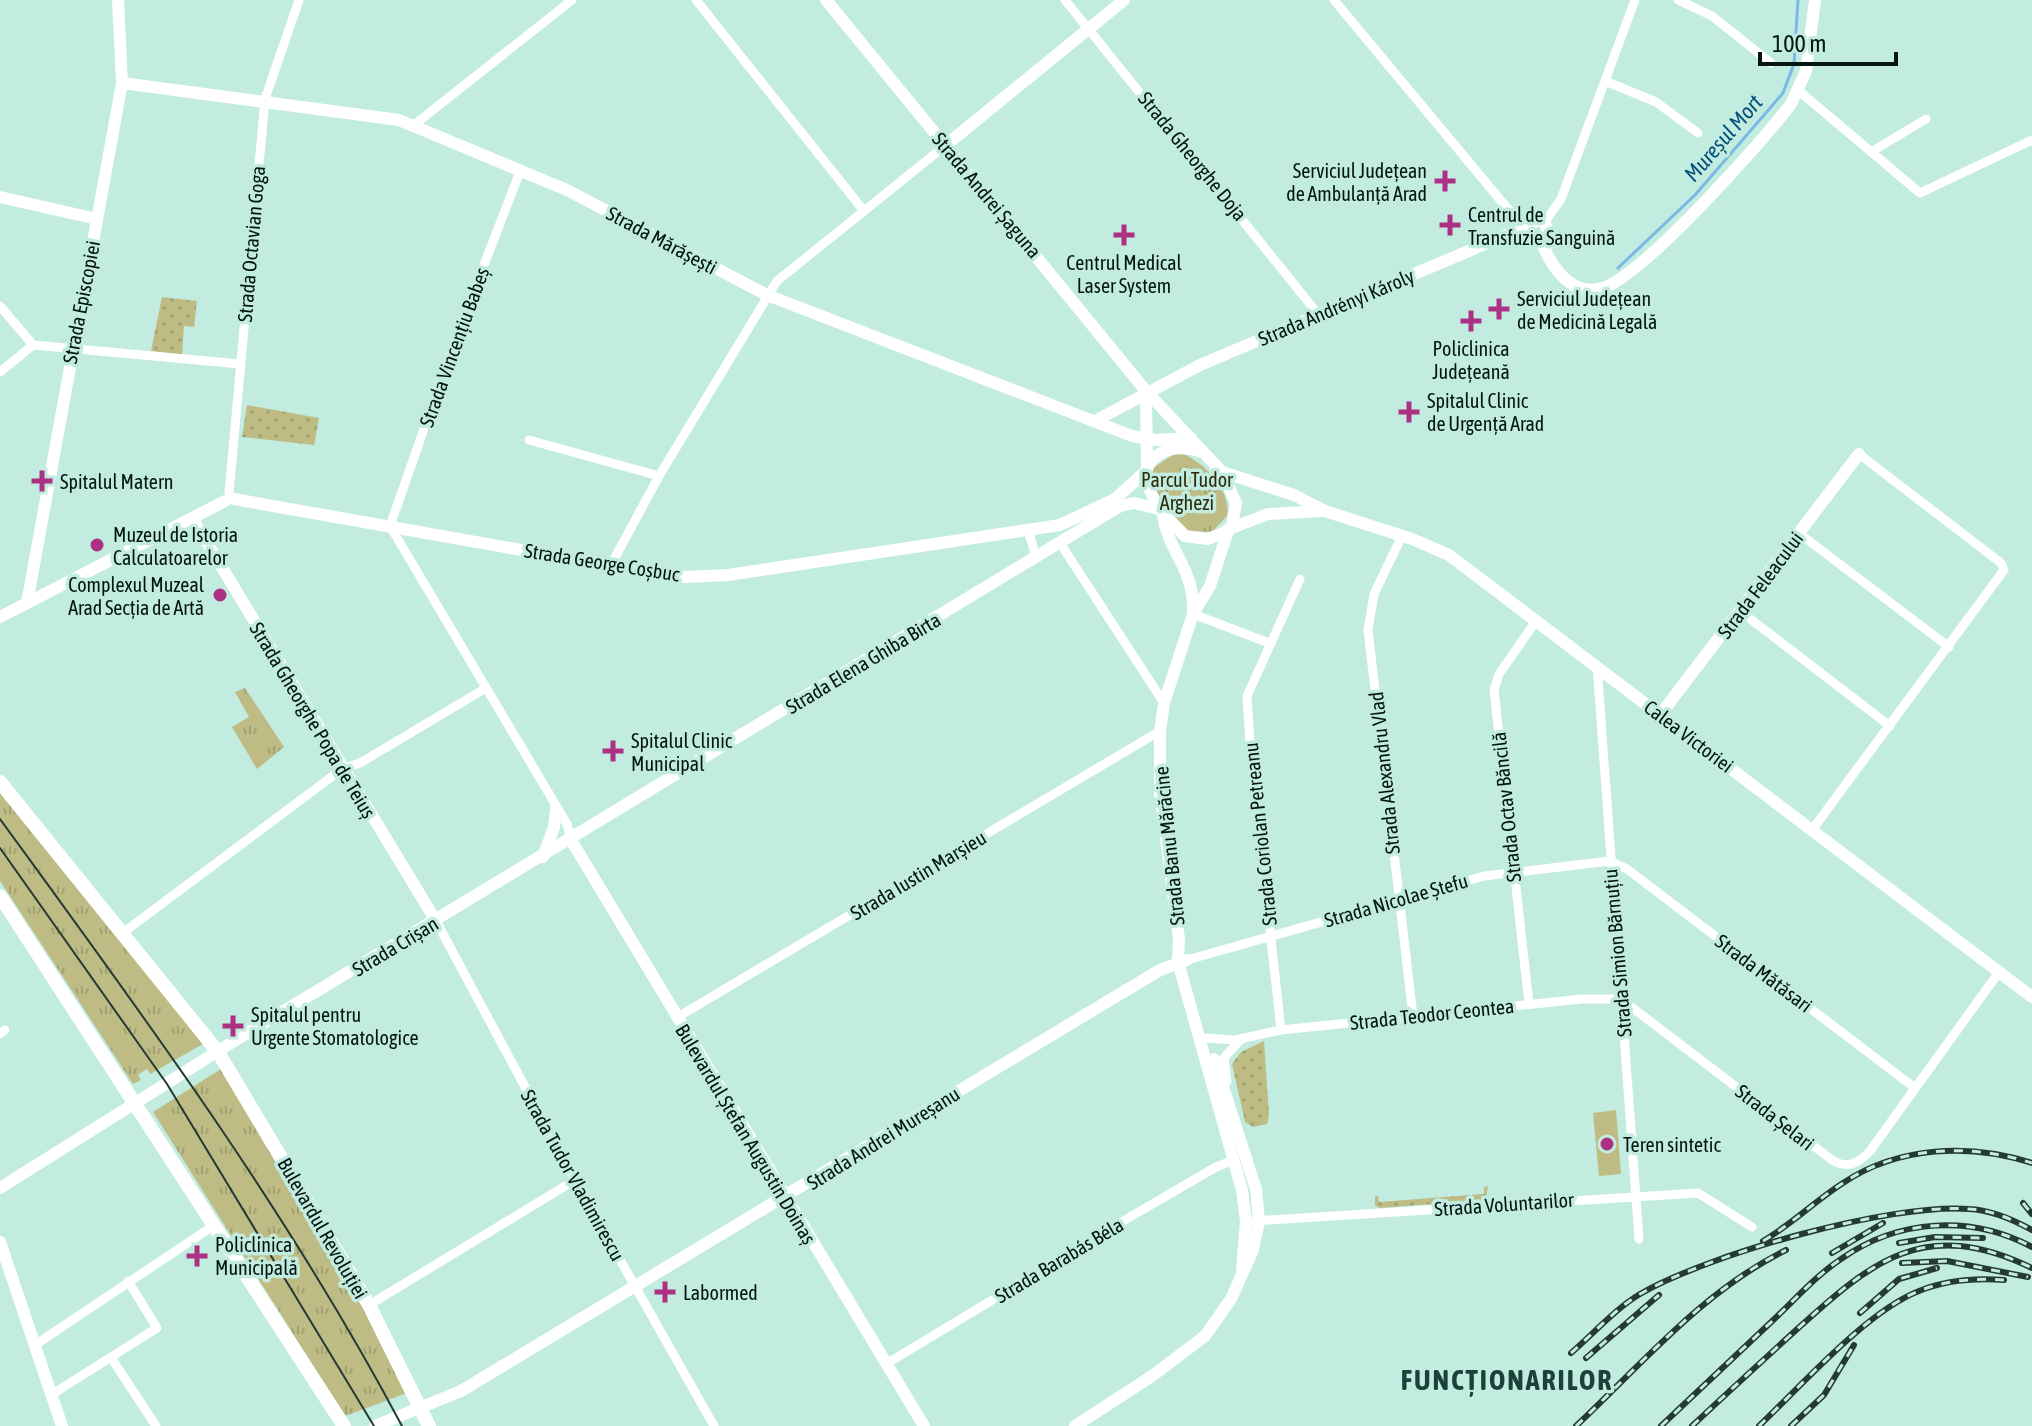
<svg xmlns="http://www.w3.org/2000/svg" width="2032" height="1426" font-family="'Asap Condensed',sans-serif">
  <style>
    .grass { fill: url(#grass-dots) }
    .park { fill: url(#park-tufts) }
    .pitch { fill: #bebc84 }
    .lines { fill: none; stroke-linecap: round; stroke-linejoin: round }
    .stream { stroke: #7bb8e6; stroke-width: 3 }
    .street { stroke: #fff; stroke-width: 9 }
    .secondary { stroke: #fff; stroke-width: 12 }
    .primary { stroke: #fff; stroke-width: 14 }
    .tram { stroke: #253a34; stroke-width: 2 }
    .rail-casing { stroke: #253a34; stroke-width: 6 }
    .rail { stroke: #c1ecdf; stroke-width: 3; stroke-dasharray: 9; stroke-linecap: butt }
    .poi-dot { fill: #ad3183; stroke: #c1ecdf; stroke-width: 3 }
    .labels { text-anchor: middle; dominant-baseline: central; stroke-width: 7; stroke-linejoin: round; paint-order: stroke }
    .street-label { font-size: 20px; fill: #051511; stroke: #c1ecdf }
    .poi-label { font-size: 20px; fill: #051511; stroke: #c1ecdf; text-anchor: start }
    .park-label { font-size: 20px; fill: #2d2b0a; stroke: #c1ecdf }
    .water-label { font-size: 22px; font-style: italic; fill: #05517d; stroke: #c1ecdf }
    .district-label { font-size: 28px; font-weight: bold; letter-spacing: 2px; fill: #1b4238; stroke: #c1ecdf }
  </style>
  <defs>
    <pattern id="grass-dots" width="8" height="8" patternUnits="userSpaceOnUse" patternTransform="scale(2)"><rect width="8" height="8" fill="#bebc84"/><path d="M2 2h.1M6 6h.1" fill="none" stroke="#a2a171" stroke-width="1.8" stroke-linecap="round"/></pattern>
    <pattern id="park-tufts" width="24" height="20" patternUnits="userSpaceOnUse" patternTransform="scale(2)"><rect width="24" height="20" fill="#bebc84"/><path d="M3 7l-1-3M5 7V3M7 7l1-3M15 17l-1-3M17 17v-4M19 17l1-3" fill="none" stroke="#a2a171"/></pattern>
  </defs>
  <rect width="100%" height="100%" fill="#c1ecdf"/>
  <!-- grass -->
  <g class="grass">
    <path d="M162 297 197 301 194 327 184 326 182 355 151 351Z"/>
    <path d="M247 405 319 418 314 445 242 437Z"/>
    <path d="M1264 1041 1269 1116 1267 1124 1253 1127 1245 1122 1232 1064 1241 1052Z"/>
    <path d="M1488 1186 1486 1200 1379 1208 1375 1205V1196H1378L1379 1202 1484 1194V1187Z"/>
  </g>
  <!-- park -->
  <g class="park">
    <path d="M1177 452C1201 458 1232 490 1227 516L1212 532 1189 531C1172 516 1147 492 1153 468Z"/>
    <path d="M245 688 284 747 257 769 232 727 249 717 235 692Z"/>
    <path d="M0 790 203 1044 150 1074 147 1069 138 1075 141 1080 133 1084 0 881Z"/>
    <path d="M221 1069 362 1303 407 1393 345 1416 153 1112Z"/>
  </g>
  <!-- pitch -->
  <path class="pitch" d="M1616 1110 1621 1174 1599 1176 1593 1113Z"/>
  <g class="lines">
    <!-- stream -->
    <path class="stream" d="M1618 268 1695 195 1783 93 1794 64 1798 0"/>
    <!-- street -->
    <g class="street">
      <path d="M696 0 864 211"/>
      <path d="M1065 0 1318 314"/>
      <path d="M1334 0 1508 209 1530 225"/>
      <path d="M1678 0 1712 16 1771 63"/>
      <path d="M1605 81 1656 102 1698 133"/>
      <path d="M1799 91 1920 193 2032 140"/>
      <path d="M414 125 572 0"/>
      <path d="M1871 152 1926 119"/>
      <path d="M521 169 455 340 390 526 567 824 571 840"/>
      <path d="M1544 223 1561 199 1635 0"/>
      <path d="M0 306 33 345 240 364"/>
      <path d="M0 372 33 345"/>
      <path d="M529 440 659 476"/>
      <path d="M229 493 265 99 299 0"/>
      <path d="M1028 530 1036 557"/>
      <path d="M1800 534 1949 647"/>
      <path d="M1402 536 1374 594 1368 630 1413 1016"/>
      <path d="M1060 543 1164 703"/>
      <path d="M611 565 659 476 777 281 946 145"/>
      <path d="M1740 611 1890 726"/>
      <path d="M1193 614 1269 643"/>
      <path d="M1597 666 1639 1239"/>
      <path d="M1812 830 2004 570 2001 563 1859 454"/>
      <path d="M436 921 575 1180 714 1426"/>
      <path d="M124 932 342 769 360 763 486 688"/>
      <path d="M1187 960 1484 876 1610 861 1627 869 1915 1088"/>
      <path d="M1529 1004 1494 690 1499 674 1536 621"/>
      <path d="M676 1018 1160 731"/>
      <path d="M1281 1030 1251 758 1247 696 1300 579"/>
      <path d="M0 1034 5 1030"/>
      <path d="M1207 1038 1235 1040 1281 1030 1582 999H1621L1832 1160C1847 1169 1858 1164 1870 1151L1999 972"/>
      <path d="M1227 1082 1224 1058 1240 1040"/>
      <path d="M1254 1221 1698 1193 1752 1227"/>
      <path d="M369 1305 575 1180"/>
      <path d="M35 1345 213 1226"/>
      <path d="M112 1359 156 1426"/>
      <path d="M886 1364 1130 1217 1216 1167 1234 1160"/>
      <path d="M51 1395 157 1328 128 1281"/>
    </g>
    <!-- secondary -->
    <g class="secondary">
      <path d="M826 0 1146 391 1222 472 1236 503 1232 526 1225 532 1208 539 1185 536 1159 509 1144 478C1150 448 1178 444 1202 452"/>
      <path d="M122 83 399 120 567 190 767 295 1132 436 1155 440 1191 438"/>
      <path d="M946 145 1124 0"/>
      <path d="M0 197 97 219"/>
      <circle cx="1538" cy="230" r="9"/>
      <path d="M1540 238C1549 263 1568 295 1599 289 1638 282 1763 141 1791 104L1806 71 1815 0"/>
      <path d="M1146 391 1147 468"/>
      <path d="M1095 421 1200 365 1511 233 1529 231"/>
      <path d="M1222 472 1294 495 1325 511 1412 539 1449 555 2032 997"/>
      <path d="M234 499 645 572 686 577 728 575 1060 525 1115 499 1146 471"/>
      <path d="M1163 516C1169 554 1195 568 1193 614L1164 703 1160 731V793L1179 939 1178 962 1242 1190 1246 1221 1242 1271"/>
      <path d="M192 518 436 921"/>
      <path d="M1229 529 1268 514 1322 511"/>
      <path d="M27 603 122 83 118 0"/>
      <path d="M1193 614 1210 586 1228 531"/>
      <path d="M0 617 225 501"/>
      <path d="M1660 715 1859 454"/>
      <path d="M571 840 924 1426"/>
      <path d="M543 857 554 827 556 809"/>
      <path d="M0 1188 226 1046 1120 506 1134 503 1159 509"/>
      <path d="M0 1242 62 1426"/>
      <path d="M375 1426 461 1391 1080 1018 1160 970 1187 960"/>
      <path d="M1075 1426 1152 1376 1205 1336 1231 1299 1253 1250 1259 1221 1256 1189 1214 1059"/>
    </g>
    <!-- primary -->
    <g class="primary">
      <path d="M0 782 218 1052 369 1305 429 1426"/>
      <path d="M0 896 344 1426"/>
    </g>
    <!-- tram -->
    <g class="tram">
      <path d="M0 819C143 1015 288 1211 402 1426"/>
      <path d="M0 848 167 1084 374 1426"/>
    </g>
    <!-- rail casing -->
    <g class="rail-casing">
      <g id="rail">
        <path d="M2023 1203 2032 1214"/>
        <path d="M1763 1241C1792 1224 1815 1201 1843 1183 1898 1146 1970 1143 2032 1163"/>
        <path d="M1899 1243 1935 1237 1983 1238"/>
        <path d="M1832 1253 1883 1223"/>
        <path d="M1902 1263 1947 1261 2028 1277"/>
        <path d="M1860 1313 1899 1279 1937 1268"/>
        <path d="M1571 1353C1593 1334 1615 1309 1640 1294 1709 1254 1890 1203 1969 1209 1991 1210 2012 1219 2032 1230"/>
        <path d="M1586 1358 1659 1295"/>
        <path d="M1576 1426C1643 1363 1703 1291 1786 1250"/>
        <path d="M1661 1426C1697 1392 1732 1359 1768 1325 1792 1303 1814 1277 1841 1259 1898 1219 1970 1214 2032 1247"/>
        <path d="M1692 1426C1726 1394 1760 1363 1795 1331 1872 1261 1924 1216 2032 1268"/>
        <path d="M1759 1426C1801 1386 1867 1311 1919 1291 1946 1280 1976 1278 2004 1280"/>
        <path d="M1791 1426 1824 1395 1854 1345"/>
      </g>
    </g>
    <!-- rail -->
    <use href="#rail" class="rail"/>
  </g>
  <!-- markers -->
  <g class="poi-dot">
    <path d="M1441 169h8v8h8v8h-8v8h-8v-8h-8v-8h8z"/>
    <path d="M1446 213h8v8h8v8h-8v8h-8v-8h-8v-8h8z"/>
    <path d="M1120 223h8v8h8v8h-8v8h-8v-8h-8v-8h8z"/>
    <path d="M1495 297h8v8h8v8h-8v8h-8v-8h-8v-8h8z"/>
    <path d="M1467 309h8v8h8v8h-8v8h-8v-8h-8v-8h8z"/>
    <path d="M1405 400h8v8h8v8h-8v8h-8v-8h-8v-8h8z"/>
    <path d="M38 469h8v8h8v8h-8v8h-8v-8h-8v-8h8z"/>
    <circle cx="97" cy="545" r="8"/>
    <circle cx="220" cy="595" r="8"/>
    <path d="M609 739h8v8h8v8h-8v8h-8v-8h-8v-8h8z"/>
    <path d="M229 1014h8v8h8v8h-8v8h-8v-8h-8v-8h8z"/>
    <circle cx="1607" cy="1144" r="8"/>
    <path d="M193 1244h8v8h8v8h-8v8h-8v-8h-8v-8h8z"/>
    <path d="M661 1280h8v8h8v8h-8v8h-8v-8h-8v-8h8z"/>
  </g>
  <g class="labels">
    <!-- street labels -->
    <g class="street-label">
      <text transform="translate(1193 156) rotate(51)">Strada Gheorghe Doja</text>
      <text transform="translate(987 195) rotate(50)">Strada Andrei Șaguna</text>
      <text transform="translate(662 240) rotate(28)">Strada Mărășești</text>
      <text transform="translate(251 244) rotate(-85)">Strada Octavian Goga</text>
      <text transform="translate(81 302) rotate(-79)">Strada Episcopiei</text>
      <text transform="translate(1336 307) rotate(-23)">Strada Andrényi Károly</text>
      <text transform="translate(454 347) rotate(-70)">Strada Vincențiu Babeș</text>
      <text transform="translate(602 562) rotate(9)">Strada George Coșbuc</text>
      <text transform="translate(1760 585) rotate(-53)">Strada Feleacului</text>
      <text transform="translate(863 663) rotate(-31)">Strada Elena Ghiba Birta</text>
      <text transform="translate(313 720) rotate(59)">Strada Gheorghe Popa de Teiuș</text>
      <text transform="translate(1689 736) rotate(37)">Calea Victoriei</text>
      <text transform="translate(1384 773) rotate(-96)">Strada Alexandru Vlad</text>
      <text transform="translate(1506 807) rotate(-96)">Strada Octav Băncilă</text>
      <text transform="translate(1260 834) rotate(-96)">Strada Coriolan Petreanu</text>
      <text transform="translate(1169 846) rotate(-96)">Strada Banu Mărăcine</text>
      <text transform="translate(918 875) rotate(-31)">Strada Iustin Marșieu</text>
      <text transform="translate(1396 900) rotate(-16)">Strada Nicolae Ștefu</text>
      <text transform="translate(395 946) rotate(-31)">Strada Crișan</text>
      <text transform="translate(1617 953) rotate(-95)">Strada Simion Bărnuțiu</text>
      <text transform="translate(1764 973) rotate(37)">Strada Mătăsari</text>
      <text transform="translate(1432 1014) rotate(-6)">Strada Teodor Ceontea</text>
      <text transform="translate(1775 1117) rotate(38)">Strada Șelari</text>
      <text transform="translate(746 1134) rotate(59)">Bulevardul Ștefan Augustin Doinaș</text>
      <text transform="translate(883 1138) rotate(-32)">Strada Andrei Mureșanu</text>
      <text transform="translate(573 1175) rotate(61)">Strada Tudor Vladimirescu</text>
      <text transform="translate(1504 1204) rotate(-4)">Strada Voluntarilor</text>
      <text transform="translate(323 1228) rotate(60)">Bulevardul Revoluției</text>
      <text transform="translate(1059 1260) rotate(-31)">Strada Barabás Béla</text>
    </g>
    <!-- poi labels -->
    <g class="poi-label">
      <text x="1427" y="170" text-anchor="end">Serviciul Județean<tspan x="1427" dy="23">de Ambulanță Arad</tspan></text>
      <text x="1468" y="214">Centrul de<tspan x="1468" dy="23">Transfuzie Sanguină</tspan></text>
      <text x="1124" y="262" text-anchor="middle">Centrul Medical<tspan x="1124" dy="23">Laser System</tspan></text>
      <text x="1517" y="298">Serviciul Județean<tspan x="1517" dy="23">de Medicină Legală</tspan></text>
      <text x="1471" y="348" text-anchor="middle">Policlinica<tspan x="1471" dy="23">Județeană</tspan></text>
      <text x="1427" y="400">Spitalul Clinic<tspan x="1427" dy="23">de Urgență Arad</tspan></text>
      <text x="60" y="481">Spitalul Matern</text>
      <text x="113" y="534">Muzeul de Istoria<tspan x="113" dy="23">Calculatoarelor</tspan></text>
      <text x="204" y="584" text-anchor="end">Complexul Muzeal<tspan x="204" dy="23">Arad Secția de Artă</tspan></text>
      <text x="631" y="740">Spitalul Clinic<tspan x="631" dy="23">Municipal</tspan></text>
      <text x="251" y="1014">Spitalul pentru<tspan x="251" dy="23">Urgente Stomatologice</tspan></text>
      <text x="1623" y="1144">Teren sintetic</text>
      <text x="215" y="1244">Policlinica<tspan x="215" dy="23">Municipală</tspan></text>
      <text x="683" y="1292">Labormed</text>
    </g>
    <!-- park labels -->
    <g class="park-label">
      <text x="1187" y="479">Parcul Tudor<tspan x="1187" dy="23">Arghezi</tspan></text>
    </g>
    <!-- water labels -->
    <g class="water-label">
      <text transform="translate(1723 138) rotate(-49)">Mureșul Mort</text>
    </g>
    <!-- district labels -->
    <g class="district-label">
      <text x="1507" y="1380">FUNCȚIONARILOR</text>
    </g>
  </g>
  <!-- scale -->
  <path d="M1760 52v12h136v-12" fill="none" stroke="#051511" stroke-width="4"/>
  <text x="1772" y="52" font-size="24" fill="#051511" stroke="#c1ecdf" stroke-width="6" paint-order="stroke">100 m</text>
</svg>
